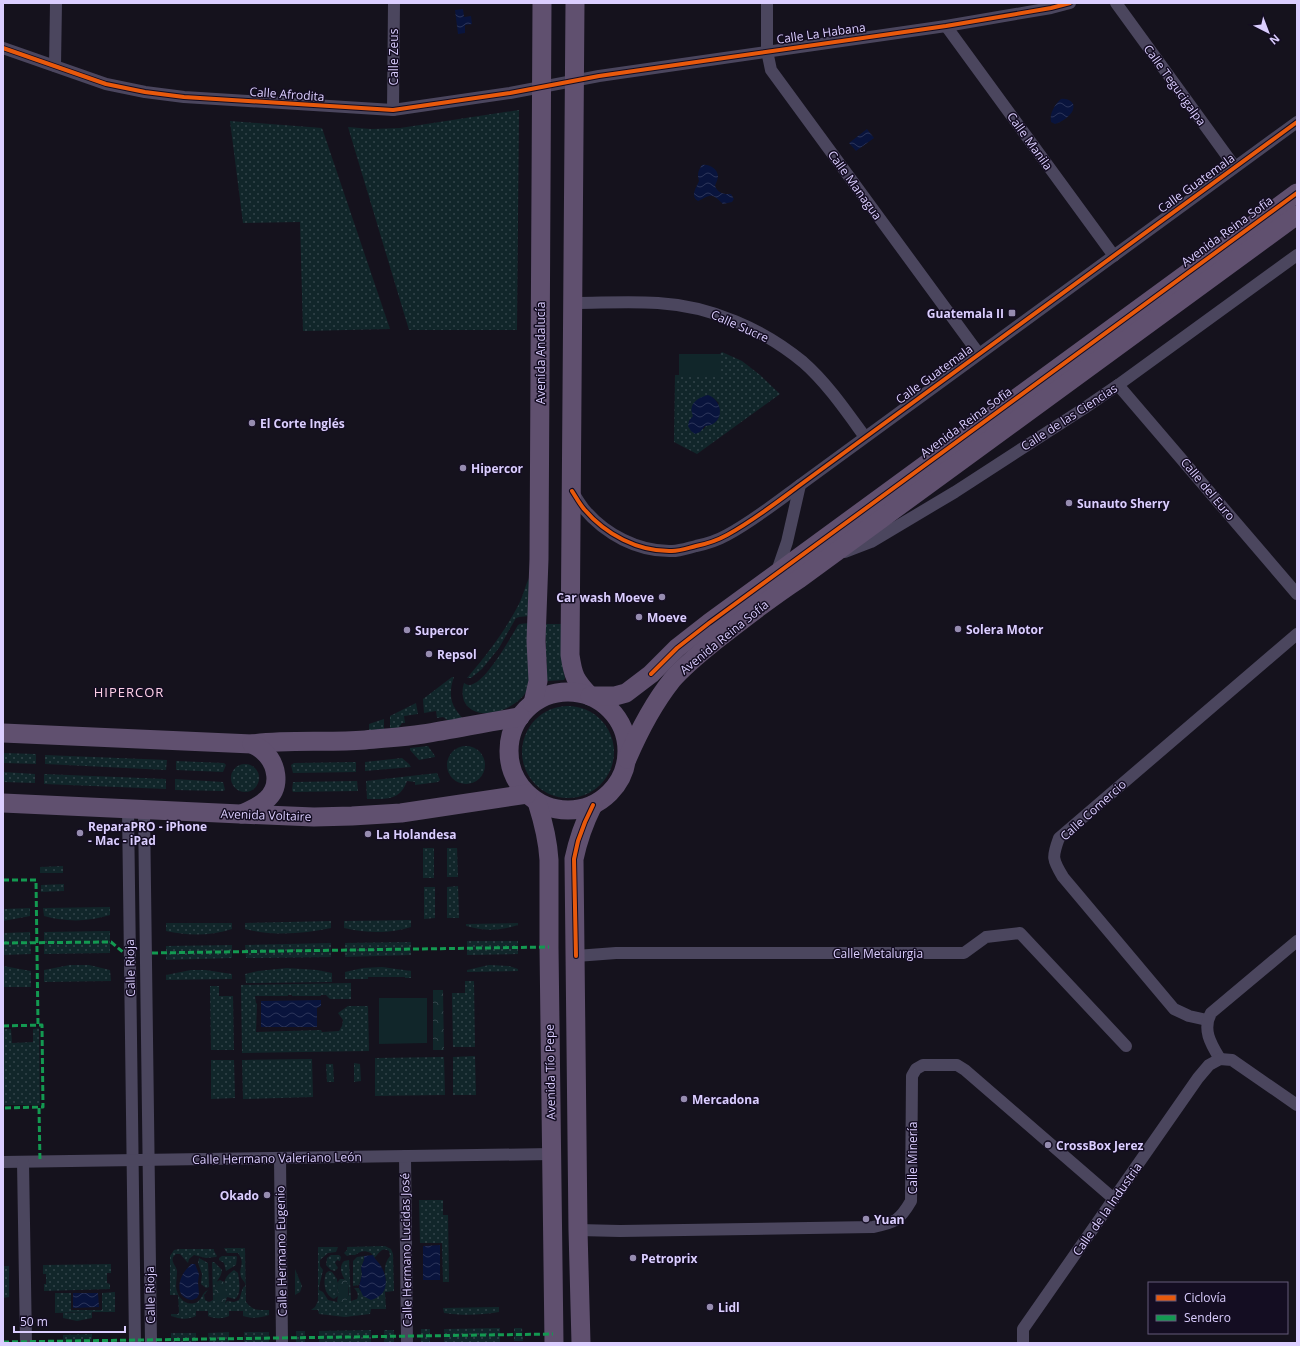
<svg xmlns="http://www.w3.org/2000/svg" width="1300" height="1346" font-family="'Open Sans',sans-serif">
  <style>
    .grass { fill: url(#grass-dots); fill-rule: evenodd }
    .forest { fill: url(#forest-crowns) }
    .pitch { fill: #11262a }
    .water { fill: url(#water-waves) }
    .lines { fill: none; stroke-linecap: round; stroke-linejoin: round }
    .street { stroke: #4b465e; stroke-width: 12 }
    .primary { stroke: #60506f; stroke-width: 19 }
    .quiet { stroke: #139951; stroke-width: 3; stroke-dasharray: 6 3; stroke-linecap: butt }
    .cycleway-casing { stroke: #140d22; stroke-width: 6 }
    .cycleway { stroke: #e8590c; stroke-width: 4 }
    .poi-dot { fill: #968cb0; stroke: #140d22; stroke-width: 1.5 }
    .labels { text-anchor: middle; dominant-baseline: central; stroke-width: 3; stroke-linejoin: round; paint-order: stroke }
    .street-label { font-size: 12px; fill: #dbceff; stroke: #140d22 }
    .poi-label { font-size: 12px; font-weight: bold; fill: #dbceff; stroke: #140d22; text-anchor: start }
    .neighbourhood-label { font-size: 13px; letter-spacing: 1px; fill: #ffd0e7; stroke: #140d22 }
  </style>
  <defs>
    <pattern id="grass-dots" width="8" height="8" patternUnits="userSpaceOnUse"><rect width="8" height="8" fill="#11262a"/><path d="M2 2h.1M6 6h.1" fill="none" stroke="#33444a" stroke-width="1.8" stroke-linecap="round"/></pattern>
    <pattern id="forest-crowns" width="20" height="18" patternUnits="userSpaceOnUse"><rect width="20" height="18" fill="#11262a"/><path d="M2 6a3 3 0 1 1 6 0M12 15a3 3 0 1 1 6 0" fill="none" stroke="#33444a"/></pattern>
    <pattern id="water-waves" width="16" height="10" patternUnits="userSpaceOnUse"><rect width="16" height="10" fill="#09143d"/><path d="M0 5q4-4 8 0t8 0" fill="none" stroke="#2c355a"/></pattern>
  </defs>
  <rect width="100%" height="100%" fill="#15121d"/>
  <!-- grass -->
  <g class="grass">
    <path d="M519 110 517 330H409L348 127 371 129 400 128Z"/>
    <path d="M230 121 322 128 390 329 303 331 300 222 243 223Z"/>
    <path d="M722 352 742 361 760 375 780 394 697 454 674 442 675 375H720V354ZM712 397 719 403 704 429 689 421Z"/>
    <path d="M529 578V616L519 617 516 618 499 648 482 669 471 678H467C487 655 505 631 519 604 523 596 525 586 529 578Z"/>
    <path d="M529 623C530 641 534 674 527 690 519 709 475 725 464 701 462 695 462 689 464 683 467 685 470 686 473 684 487 679 510 639 518 625L520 624Z"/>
    <path d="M545 624H562L563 669 565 678 564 680 547 681Z"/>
    <path d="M452 677H454C450 687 449 700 456 710 458 713 460 715 462 718L449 721 443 717 437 718 436 711 424 713 423 699Z"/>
    <path d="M416 703 418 714 404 716 405 723H402L397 730H390V716Z"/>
    <circle cx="568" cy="752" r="46"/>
    <path d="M384 719V731L369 732V724Z"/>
    <path d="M428 746 435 756V757L419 760 410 750V748Z"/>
    <circle cx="466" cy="765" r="19"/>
    <path d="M3 753 36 754V764L3 763Z"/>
    <path d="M45 755 167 760 166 770 45 764Z"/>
    <path d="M402 758 409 764 411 767 365 771V762Z"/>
    <path d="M176 761 224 763 226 765 223 772 176 770Z"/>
    <path d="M356 762V772L293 773 291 765 294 763Z"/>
    <circle cx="245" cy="778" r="14"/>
    <path d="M3 772 35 774V783L3 782Z"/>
    <path d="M437 773 440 780 438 782 415 785V782L407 781C400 801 386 799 367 799L366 781Z"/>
    <path d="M44 774 166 779V789L44 784Z"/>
    <path d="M175 779 223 782 225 790 223 791 175 790Z"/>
    <path d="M357 781 358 791 293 792 292 790 293 782Z"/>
    <rect x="423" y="848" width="11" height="30"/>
    <path d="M447 848H457L458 877H447Z"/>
    <path d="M63 866V873H40V867Z"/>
    <path d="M64 884V891L41 892V885Z"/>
    <path d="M458 886 459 918H447V887Z"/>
    <path d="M424 887H435V918L424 919Z"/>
    <path d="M110 907V915C88 922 66 922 44 916L43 908Z"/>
    <path d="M30 908V916L3 921V909Z"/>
    <path d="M411 920V927C389 934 367 933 344 928V921Z"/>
    <path d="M331 921V928C302 934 274 936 245 929V923Z"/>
    <path d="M166 923H232V929C210 936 188 936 166 931Z"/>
    <path d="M518 923V925C500 931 484 931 466 926V924Z"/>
    <path d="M110 931V953L44 954V932Z"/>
    <path d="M30 932 31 954 3 955V933Z"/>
    <path d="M467 941H518V954L467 955Z"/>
    <path d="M411 942V955L345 957V943Z"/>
    <path d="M331 943V957L246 958 245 945Z"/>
    <path d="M232 945V958L166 960V946Z"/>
    <path d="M70 965H89L110 970 111 981 44 982V970Z"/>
    <path d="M489 965 509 966 518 969V971L467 972V970Z"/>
    <path d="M3 966 31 971V987H3Z"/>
    <path d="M382 967 411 971V978H405V977H368V979H345V972L363 968Z"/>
    <path d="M287 968 317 970 332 973V982L246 983 245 974 258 971Z"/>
    <path d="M191 970H205L232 974V979L166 980V975Z"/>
    <path d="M465 981H474L475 1047H453L452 993H465Z"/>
    <path d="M351 983V999H330L326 995H321V996H292V995H288V996H255L256 1003 257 1004 256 1032 321 1030 322 1032 339 1031 342 1026 343 1020 338 1013 348 1006H368L369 1051 242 1053 241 985Z"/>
    <path d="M210 986H219V996H233L234 1050H211Z"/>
    <path d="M39 1028 40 1105H3V1029H11L12 1043 33 1042V1029Z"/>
    <path d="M475 1056 476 1095H453V1057Z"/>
    <path d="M444 1057 445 1095 375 1096V1058Z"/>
    <path d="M312 1059 313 1097 243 1099 242 1060Z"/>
    <path d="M211 1060H234L235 1098 211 1099Z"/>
    <path d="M354 1063 360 1064 361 1081 354 1082Z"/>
    <path d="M326 1064H333L334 1082H327Z"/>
    <path d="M419 1200H443V1215H448L449 1282H443L442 1243H420Z"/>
    <path d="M385 1246 391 1249 393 1254 394 1291 385 1292 386 1309H371L370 1314 345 1317 319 1314 318 1310H311L315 1307 318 1301V1247H338L336 1252 328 1253 320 1260V1266L323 1270C322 1276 319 1284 319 1290L323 1292 328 1300 337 1302 340 1305C342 1303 345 1301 347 1298 356 1285 333 1274 344 1261L349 1260 351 1301 357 1299C359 1295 357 1291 354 1288H359L360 1291 386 1281C384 1272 384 1263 390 1256L389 1251C381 1246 379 1254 374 1258L371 1253C364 1250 361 1251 355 1255H350L347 1256 344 1253 347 1250V1247Z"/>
    <path d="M224 1248H245L246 1302C253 1311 258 1310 269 1310V1315C260 1318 252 1319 243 1316V1311H229V1316C222 1319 215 1319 208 1316V1311H196V1316C187 1320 180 1319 171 1316V1314H178L179 1312 178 1295H170V1256L174 1250 179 1249H214V1251L217 1256 216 1257 206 1258 194 1255 189 1259 188 1263 180 1254H176L173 1257C171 1263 176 1265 177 1271 177 1276 176 1282 176 1287 177 1296 184 1306 195 1303 202 1301 201 1293 208 1290L204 1295 205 1300 209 1302 213 1300 212 1262H214L222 1270C221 1278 217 1279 215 1286L225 1304 227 1301 234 1302 239 1300C241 1296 241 1292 243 1288 243 1287 244 1287 245 1286 246 1282 242 1280 241 1277 238 1267 246 1264 238 1253H227Z"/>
    <path d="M331 1255H339L341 1257 340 1261 337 1260 335 1263 338 1268 335 1271 331 1270 326 1265 327 1258Z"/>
    <path d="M222 1256H236L237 1257 236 1265 226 1271 224 1263 219 1260V1258Z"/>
    <path d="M364 1256V1260L361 1268 362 1274 359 1285 353 1286V1261L357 1257Z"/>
    <path d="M199 1258 208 1263 209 1287 206 1288 201 1284 202 1274 198 1263Z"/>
    <path d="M111 1264V1273H107V1283L110 1284V1289L44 1291V1284H46V1274H43V1265Z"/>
    <path d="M3 1266H9V1297L3 1298Z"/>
    <path d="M295 1269 302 1286 300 1292 295 1295Z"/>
    <path d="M234 1270 238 1273C239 1281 242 1294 235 1299L227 1297C223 1285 222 1278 234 1270Z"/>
    <path d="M329 1271 332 1272 337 1279 338 1296 334 1299C324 1295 323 1282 326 1273Z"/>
    <path d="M115 1292V1312H92V1318L77 1321 63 1318V1313L88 1312 55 1313V1293H71V1310H102V1293Z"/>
    <path d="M499 1307V1312C481 1315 463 1316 444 1313L443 1308Z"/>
    <path d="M500 1328V1342H444V1329Z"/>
    <path d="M514 1328H522L523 1341H514Z"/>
    <rect x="421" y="1329" width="9" height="14"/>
    <path d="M371 1330V1343H319V1331Z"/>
    <rect x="384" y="1330" width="10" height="13"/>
    <rect x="296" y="1331" width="9" height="12"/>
    <path d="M229 1332V1343H209L208 1333Z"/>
    <rect x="244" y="1332" width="25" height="11"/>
    <rect x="171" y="1333" width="25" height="10"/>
    <path d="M92 1334V1343H63V1335Z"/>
  </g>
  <!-- forest -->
  <g class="forest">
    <path d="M433 990H443L444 1050H433Z"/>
    <path d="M340 1279H343L346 1280C350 1288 350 1301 341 1306 335 1302 338 1300 338 1294 338 1291 337 1287 337 1283Z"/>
    <path d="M220 1280 224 1282 227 1297 225 1304 221 1306C213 1303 214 1290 216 1282Z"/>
  </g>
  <!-- pitch -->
  <g class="pitch">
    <rect x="679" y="354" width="41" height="21"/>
    <path d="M379 998H427V1043L379 1044Z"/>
  </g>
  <!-- water -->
  <g class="water">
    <path d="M463 9 464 17 471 16 472 24 465 25V33L458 34 455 10Z"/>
    <path d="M1061 99C1068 98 1076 102 1073 110 1071 116 1060 123 1055 124L1051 122C1049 114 1055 104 1061 99Z"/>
    <path d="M867 129 874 138 856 151 849 143Z"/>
    <path d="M702 165C709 164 717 168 718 176 718 179 716 183 715 186 719 194 723 194 731 194L734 199 732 202 723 204C711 192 711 195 698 201 690 196 696 188 699 181 697 174 698 171 702 165Z"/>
    <path d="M708 395C724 401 725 425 705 426L700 432 695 434 691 431 688 426 689 421 693 416C688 404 697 398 708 395Z"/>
    <path d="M321 1000V1006L317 1008V1027H261V1001Z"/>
    <path d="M440 1245V1280H423V1246Z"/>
    <path d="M373 1255C375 1260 380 1263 382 1268 389 1281 387 1296 371 1300L363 1296 359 1287 362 1274 361 1268 364 1260V1256Z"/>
    <path d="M191 1264H195L199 1274 198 1282 199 1294 197 1298 192 1300C176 1299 177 1281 185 1271 187 1268 189 1267 191 1264Z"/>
    <path d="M73 1293H98L99 1307 73 1308Z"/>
  </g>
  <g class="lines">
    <!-- street -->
    <g class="street">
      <path d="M767 3V51L771 70 979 354"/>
      <path d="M1116 3 1235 167"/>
      <path d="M946 26 1114 256"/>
      <path d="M3 48 106 84 145 92 184 97 393 110 510 93 599 76 946 26 1051 8 1070 3"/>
      <path d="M55 66 56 3"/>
      <path d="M393 110 394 3"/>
      <path d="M573 303C601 303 630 301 658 303 711 306 763 329 803 362 827 383 846 411 865 437"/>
      <path d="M1118 385 1297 594"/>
      <path d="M572 491C576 497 579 503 584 509 605 534 638 552 672 551 680 551 688 548 696 546 706 544 718 540 727 535 753 521 777 502 800 485L1297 122"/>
      <path d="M845 552 871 542 955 492 1083 409 1118 385 1297 255"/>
      <path d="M776 574 787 542 800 485"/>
      <path d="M128 809 135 1343"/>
      <path d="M144 810 151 1343"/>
      <path d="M576 956 616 953H964L986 937 1020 933 1126 1046"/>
      <path d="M1207 1020 1189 1016 1174 1009 1063 877C1052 859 1052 857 1059 838L1297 634"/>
      <path d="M1220 1059C1211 1044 1202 1030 1211 1013L1297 941"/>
      <path d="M405 1156 407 1343"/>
      <path d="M280 1158 282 1343"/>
      <path d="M3 1162 551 1154"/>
      <path d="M23 1162 26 1343"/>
      <path d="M578 1230 620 1231 873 1227C895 1223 900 1220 911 1201L912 1076 916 1069 923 1065H957L965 1070 1114 1199"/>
      <path d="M1023 1343V1329L1198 1078 1209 1065 1220 1059 1232 1060 1297 1105"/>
    </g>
    <!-- primary -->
    <g class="primary">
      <path d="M575 3 570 655C573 676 575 680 590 696"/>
      <circle cx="568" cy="751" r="59"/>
      <path d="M590 696H615L626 693 651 674 677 648 709 623 1297 193"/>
      <path d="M533 703 538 681 536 641 539 559 542 3"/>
      <path d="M3 733 252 744C290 739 328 743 365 740 385 738 404 737 423 734 455 729 487 722 520 717"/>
      <path d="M627 759C639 731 653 704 672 680 685 665 700 653 715 641 743 619 770 598 799 579L1297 215"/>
      <path d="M537 802C543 821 548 840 549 860V947L554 1343"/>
      <path d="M3 803 240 814 314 817 352 816 401 813 527 794"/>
      <path d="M242 814C250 810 259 807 266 800 282 787 277 763 263 751 260 748 256 746 252 744"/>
      <path d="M581 1343 578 1230 574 859C578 840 584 823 593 805"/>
    </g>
    <!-- quiet -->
    <g class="quiet">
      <path d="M3 880H36L38 1025"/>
      <path d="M3 943 111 942 124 953"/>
      <path d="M152 953 549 947"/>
      <path d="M3 1026 42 1025 43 1107 3 1108"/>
      <path d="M39 1108 40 1162"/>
      <path d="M3 1342 553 1334"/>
    </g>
    <!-- cycleway casing -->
    <g class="cycleway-casing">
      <g id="cycleway">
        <path d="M3 48 106 84 145 92 184 97 393 110 510 93 599 76 946 26 1051 8 1070 3"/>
        <path d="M572 491C576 497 579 503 584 509 605 534 638 552 672 551 680 551 688 548 696 546 706 544 718 540 727 535 753 521 777 502 800 485L1297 122"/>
        <path d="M651 674 677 648 709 623 1297 193"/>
        <path d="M576 956 574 859 578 841 585 822 593 805"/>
      </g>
    </g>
    <!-- cycleway -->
    <use href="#cycleway" class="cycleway"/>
  </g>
  <!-- markers -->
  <g class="poi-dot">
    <rect x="1008" y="309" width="8" height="8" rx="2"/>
    <circle cx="252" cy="423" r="4"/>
    <circle cx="463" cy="468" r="4"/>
    <circle cx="1069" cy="503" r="4"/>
    <circle cx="662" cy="597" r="4"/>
    <circle cx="639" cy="617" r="4"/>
    <circle cx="958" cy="629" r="4"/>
    <circle cx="407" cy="630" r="4"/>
    <circle cx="429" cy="654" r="4"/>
    <circle cx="80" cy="833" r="4"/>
    <circle cx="368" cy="834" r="4"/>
    <circle cx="684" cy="1099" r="4"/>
    <circle cx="1048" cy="1145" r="4"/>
    <circle cx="267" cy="1195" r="4"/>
    <circle cx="866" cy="1219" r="4"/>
    <circle cx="633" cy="1258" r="4"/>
    <circle cx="710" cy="1307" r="4"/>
  </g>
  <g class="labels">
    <!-- street labels -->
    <g class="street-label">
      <text transform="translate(821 33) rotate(-8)">Calle La Habana</text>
      <text transform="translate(393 57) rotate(-90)">Calle Zeus</text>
      <text transform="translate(1175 85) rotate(54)">Calle Tegucigalpa</text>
      <text transform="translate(287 94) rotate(4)">Calle Afrodita</text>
      <text transform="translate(1030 141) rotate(54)">Calle Manila</text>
      <text transform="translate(1196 183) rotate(-36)">Calle Guatemala</text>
      <text transform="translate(855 185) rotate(54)">Calle Managua</text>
      <text transform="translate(1227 231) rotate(-36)">Avenida Reina Sofía</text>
      <text transform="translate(740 326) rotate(24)">Calle Sucre</text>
      <text transform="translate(540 353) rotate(-90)">Avenida Andalucía</text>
      <text transform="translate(934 374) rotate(-36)">Calle Guatemala</text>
      <text transform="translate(1069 417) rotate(-33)">Calle de las Ciencias</text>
      <text transform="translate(966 422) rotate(-36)">Avenida Reina Sofía</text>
      <text transform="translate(1208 489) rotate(50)">Calle del Euro</text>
      <text transform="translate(724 637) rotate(-39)">Avenida Reina Sofía</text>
      <text transform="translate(1093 810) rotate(-42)">Calle Comercio</text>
      <text transform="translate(266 815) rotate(2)">Avenida Voltaire</text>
      <text x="878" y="953">Calle Metalurgia</text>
      <text transform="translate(130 968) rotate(-91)">Calle Rioja</text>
      <text transform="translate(550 1072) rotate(-91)">Avenida Tío Pepe</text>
      <text transform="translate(277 1158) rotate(-1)">Calle Hermano Valeriano León</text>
      <text transform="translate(912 1158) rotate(-90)">Calle Minería</text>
      <text transform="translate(1107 1209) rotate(-55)">Calle de la Industria</text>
      <text transform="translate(406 1250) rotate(-91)">Calle Hermano Lucidas José</text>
      <text transform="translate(281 1251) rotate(-91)">Calle Hermano Eugenio</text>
      <text transform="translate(150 1295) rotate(-91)">Calle Rioja</text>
    </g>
    <!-- poi labels -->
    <g class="poi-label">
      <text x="1004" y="313" text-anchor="end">Guatemala II</text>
      <text x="260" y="423">El Corte Inglés</text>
      <text x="471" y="468">Hipercor</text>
      <text x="1077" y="503">Sunauto Sherry</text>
      <text x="654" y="597" text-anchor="end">Car wash Moeve</text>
      <text x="647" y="617">Moeve</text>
      <text x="966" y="629">Solera Motor</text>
      <text x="415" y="630">Supercor</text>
      <text x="437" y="654">Repsol</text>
      <text x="88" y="826">ReparaPRO - iPhone<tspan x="88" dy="14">- Mac - iPad</tspan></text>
      <text x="376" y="834">La Holandesa</text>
      <text x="692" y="1099">Mercadona</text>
      <text x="1056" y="1145">CrossBox Jerez</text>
      <text x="259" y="1195" text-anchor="end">Okado</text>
      <text x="874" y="1219">Yuan</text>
      <text x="641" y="1258">Petroprix</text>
      <text x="718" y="1307">Lidl</text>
    </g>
    <!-- neighbourhood labels -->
    <g class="neighbourhood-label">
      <text x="129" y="692">HIPERCOR</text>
    </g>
  </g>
  <!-- border -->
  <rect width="1300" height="1346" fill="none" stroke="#dbceff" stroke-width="8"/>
  <!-- legend -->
  <rect x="1148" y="1282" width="140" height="52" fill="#140d22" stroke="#645a7a"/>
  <rect x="1156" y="1295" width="20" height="6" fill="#e8590c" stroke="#645a7a"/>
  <text x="1184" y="1302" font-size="12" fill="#dbceff">Ciclovía</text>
  <rect x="1156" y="1315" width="20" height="6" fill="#139951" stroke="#645a7a"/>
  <text x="1184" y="1322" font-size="12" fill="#dbceff">Sendero</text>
  <!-- north arrow -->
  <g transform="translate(1268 32) rotate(138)" stroke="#140d22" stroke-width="3" paint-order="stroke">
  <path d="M0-3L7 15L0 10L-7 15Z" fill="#dbceff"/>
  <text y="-6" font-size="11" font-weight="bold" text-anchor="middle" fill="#dbceff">N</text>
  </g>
  <!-- scale -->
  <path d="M14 1326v6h111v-6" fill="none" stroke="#dbceff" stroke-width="2"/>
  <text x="20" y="1326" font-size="12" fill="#dbceff" stroke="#140d22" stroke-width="3" paint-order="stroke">50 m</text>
</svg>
